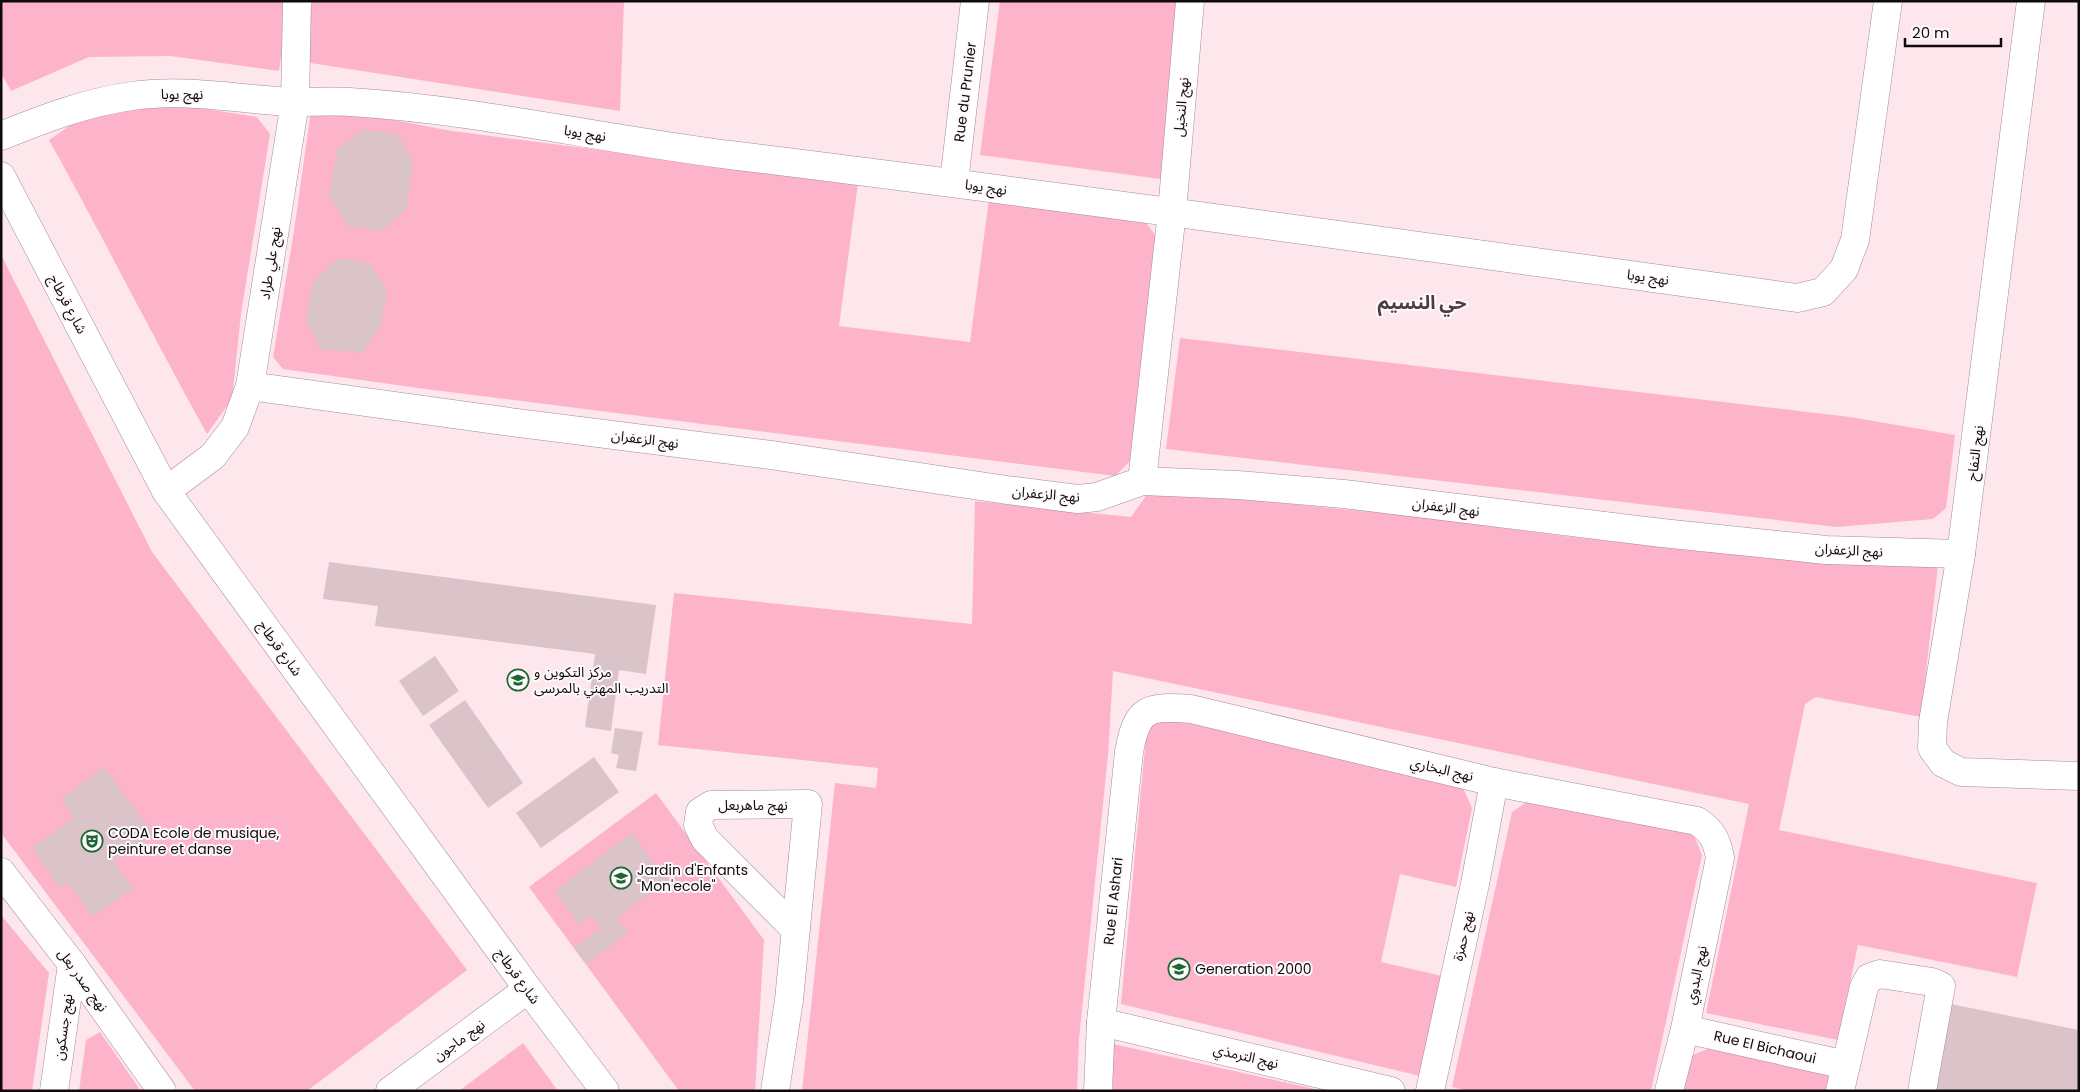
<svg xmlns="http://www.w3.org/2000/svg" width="2080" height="1092" font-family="Poppins,'Noto Sans Arabic',sans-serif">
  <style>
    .green { fill: #fdb3c9 }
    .building { fill: #dac4ca }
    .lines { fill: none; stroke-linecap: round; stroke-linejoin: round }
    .minor-casing { stroke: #a28e93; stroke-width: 29 }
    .minor { stroke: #fff; stroke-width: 28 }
    .labels { text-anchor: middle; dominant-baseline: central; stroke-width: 4; stroke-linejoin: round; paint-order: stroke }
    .street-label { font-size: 14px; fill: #110a0c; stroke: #fefafb }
    .poi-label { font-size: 14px; fill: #110a0c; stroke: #fefafb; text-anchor: start }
    .district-label { font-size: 19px; font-weight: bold; fill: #4d3c41; stroke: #fefafb }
  </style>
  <rect width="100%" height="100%" fill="#fde7ed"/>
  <!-- green -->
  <g class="green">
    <path d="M1 1H289L279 71 170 56 89 57 11 91 1 73Z"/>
    <path d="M312 1H624L620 111 304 62Z"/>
    <path d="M1000 1H1183L1161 179 980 155Z"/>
    <path d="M100 105H180L257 117 270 134 241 314 232 399 207 434C153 337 103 237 49 140Z"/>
    <path d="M325 107 452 131 858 183 839 326 970 342 989 199 1142 218 1161 242 1132 459 1115 476 418 388 283 369 273 357 294 231 310 117Z"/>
    <path d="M1 255 152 552 467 970 307 1091H195L1 833Z"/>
    <path d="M1180 338 1850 417 1955 435 1946 508 1933 519 1837 527 1166 449Z"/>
    <path d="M1148 493 1225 497 1437 519 1571 537 1840 565 1939 556 1921 717 1816 697 1805 704 1779 830 2037 883 2017 977 1858 945 1838 1040 1706 1013 1749 804 1113 671 1108 755 1079 1039 1077 1091H802L835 783 876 788 878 768 658 745 674 593 972 624 975 501 1131 517Z"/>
    <path d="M1168 719 1460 781 1472 808 1456 887 1400 874 1381 962 1442 976 1420 1076 1121 1004 1147 726Z"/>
    <path d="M656 793 764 940 755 1091H679L529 887Z"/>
    <path d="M1532 798 1693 833 1702 855 1651 1091H1469L1452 1087 1512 812Z"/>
    <path d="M1 915 49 973 32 1091H1Z"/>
    <path d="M100 1032 141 1091H79L86 1040Z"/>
    <path d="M523 1043 558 1091H459Z"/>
    <path d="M1113 1044 1324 1091H1113Z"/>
    <path d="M1713 1047 1825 1071 1837 1086 1835 1091H1682L1690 1056Z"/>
  </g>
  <!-- building -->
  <g class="building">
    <path d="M364 129 398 134 413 162 406 209 382 231 348 226 329 196 337 149Z"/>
    <path d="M338 258 369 263 387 290 381 326 362 353 321 349 306 322 313 282Z"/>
    <path d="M329 562 656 605 646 674 619 670 611 731 585 727 595 654 375 626 378 606 323 599Z"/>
    <path d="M435 656 459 691 423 716 399 681Z"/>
    <path d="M465 700 523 783 488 808 429 725Z"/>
    <path d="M615 728 643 732 636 771 616 768 619 755 611 753Z"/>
    <path d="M594 757 619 792 541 848 516 813Z"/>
    <path d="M104 767 153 834 114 862 133 888 93 917 68 883 60 888 32 848 74 818 61 799Z"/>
    <path d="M632 833 667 880 617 918 628 933 586 964 574 948 601 928 591 916 579 925 555 891Z"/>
    <path d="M1951 1004 2079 1030V1091H1933Z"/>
  </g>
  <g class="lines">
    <!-- minor casing -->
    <g class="minor-casing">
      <g id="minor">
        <path d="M2031 1 1961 554 1933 722 1932 748 1943 763 1961 772 2079 776"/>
        <path d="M1 136C43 119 87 102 132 96 189 88 239 100 295 102 314 102 332 101 350 102 478 110 603 139 730 155 1086 199 1441 249 1797 298L1823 292 1844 269 1855 240 1888 1"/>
        <path d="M1 176 166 491 528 989 605 1091"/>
        <path d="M954 182 975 1"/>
        <path d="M250 386 510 422 771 455 1007 490 1078 499 1097 497 1142 481 1238 485 1344 494 1662 533 1826 550 1961 554"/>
        <path d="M1142 481 1172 212 1190 1"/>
        <path d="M166 491 213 456 235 427 250 386 295 102 297 1"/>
        <path d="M1 872 72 964 162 1091"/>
        <path d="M1101 1022 1391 1091"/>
        <path d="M1685 1029 1846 1065"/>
        <path d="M54 1091 72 964"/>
        <path d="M390 1091 528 989"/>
        <path d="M775 1091 789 1000 808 804 711 805 700 812 698 825 705 839 796 930"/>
        <path d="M1098 1091 1101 1022 1129 752C1137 707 1148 706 1191 709L1494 782 1697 821C1712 831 1717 840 1720 858L1685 1029 1669 1091"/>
        <path d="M1430 1091 1475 884 1494 782"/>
        <path d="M1840 1091 1864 987 1869 978 1880 974 1932 982 1941 986 1922 1091"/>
      </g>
    </g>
    <!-- minor -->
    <use href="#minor" class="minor"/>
  </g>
  <!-- icons -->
  <defs>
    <g id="school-ring" transform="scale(1.125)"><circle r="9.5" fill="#fefafb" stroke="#1e6734" stroke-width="1.5"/><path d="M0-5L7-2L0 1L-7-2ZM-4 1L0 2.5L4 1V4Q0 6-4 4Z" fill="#1e6734"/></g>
    <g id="theatre-ring" transform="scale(1.125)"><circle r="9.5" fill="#fefafb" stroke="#1e6734" stroke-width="1.5"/><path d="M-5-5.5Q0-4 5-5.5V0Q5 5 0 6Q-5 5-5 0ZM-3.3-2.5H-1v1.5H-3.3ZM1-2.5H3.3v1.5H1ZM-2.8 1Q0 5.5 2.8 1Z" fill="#1e6734"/></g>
  </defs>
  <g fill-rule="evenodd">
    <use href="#school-ring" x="518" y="680"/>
    <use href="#theatre-ring" x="92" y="841"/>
    <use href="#school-ring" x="621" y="878"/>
    <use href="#school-ring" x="1179" y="969"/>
  </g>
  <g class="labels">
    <!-- street labels -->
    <g class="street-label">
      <text transform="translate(965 92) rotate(-83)">Rue du Prunier</text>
      <text x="182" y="94">نهج يوبا</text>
      <text transform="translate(1181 107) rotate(-85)">نهج النخيل</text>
      <text transform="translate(585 133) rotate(9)">نهج يوبا</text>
      <text transform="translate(986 187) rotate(8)">نهج يوبا</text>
      <text transform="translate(270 263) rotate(-81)">نهج علي طراد</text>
      <text transform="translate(1648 277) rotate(8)">نهج يوبا</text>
      <text transform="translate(68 304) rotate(62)">شارع قرطاج</text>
      <text transform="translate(645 439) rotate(7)">نهج الزعفران</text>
      <text transform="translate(1975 453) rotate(-83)">نهج التفاح</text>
      <text transform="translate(1046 494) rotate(5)">نهج الزعفران</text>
      <text transform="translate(1446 507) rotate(7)">نهج الزعفران</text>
      <text transform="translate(1849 550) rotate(3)">نهج الزعفران</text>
      <text transform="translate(280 648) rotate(54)">شارع قرطاج</text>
      <text transform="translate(1442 769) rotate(13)">نهج البخاري</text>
      <text x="753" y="805">نهج ماهربعل</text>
      <text transform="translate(1113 901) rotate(-84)">Rue El Ashari</text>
      <text transform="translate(1463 936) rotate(-77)">نهج حمزة</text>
      <text transform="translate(1696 975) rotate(-78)">نهج البدوي</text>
      <text transform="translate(518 976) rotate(54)">شارع قرطاج</text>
      <text transform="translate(83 980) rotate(54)">نهج صدر بعل</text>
      <text transform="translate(63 1027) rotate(-82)">نهج جسكون</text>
      <text transform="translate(459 1040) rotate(-36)">نهج ماجون</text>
      <text transform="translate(1765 1047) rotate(13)">Rue El Bichaoui</text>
      <text transform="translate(1246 1056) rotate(13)">نهج الترمذي</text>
    </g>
    <!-- poi labels -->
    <g class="poi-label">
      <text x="534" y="672">مركز التكوين و<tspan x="534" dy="16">التدريب المهني بالمرسى</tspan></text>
      <text x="108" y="833">CODA Ecole de musique,<tspan x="108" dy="16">peinture et danse</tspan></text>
      <text x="637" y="870">Jardin d'Enfants<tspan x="637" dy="16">"Mon'ecole"</tspan></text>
      <text x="1195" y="969">Generation 2000</text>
    </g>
    <!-- district labels -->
    <g class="district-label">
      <text x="1422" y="302">حي النسيم</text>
    </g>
  </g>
  <!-- border -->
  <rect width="2080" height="1092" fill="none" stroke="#110a0c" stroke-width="5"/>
  <!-- scale -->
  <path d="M1905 38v8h96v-8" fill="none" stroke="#110a0c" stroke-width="2.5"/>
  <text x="1912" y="38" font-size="15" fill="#110a0c" stroke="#fefafb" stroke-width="4" paint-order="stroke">20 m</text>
</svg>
